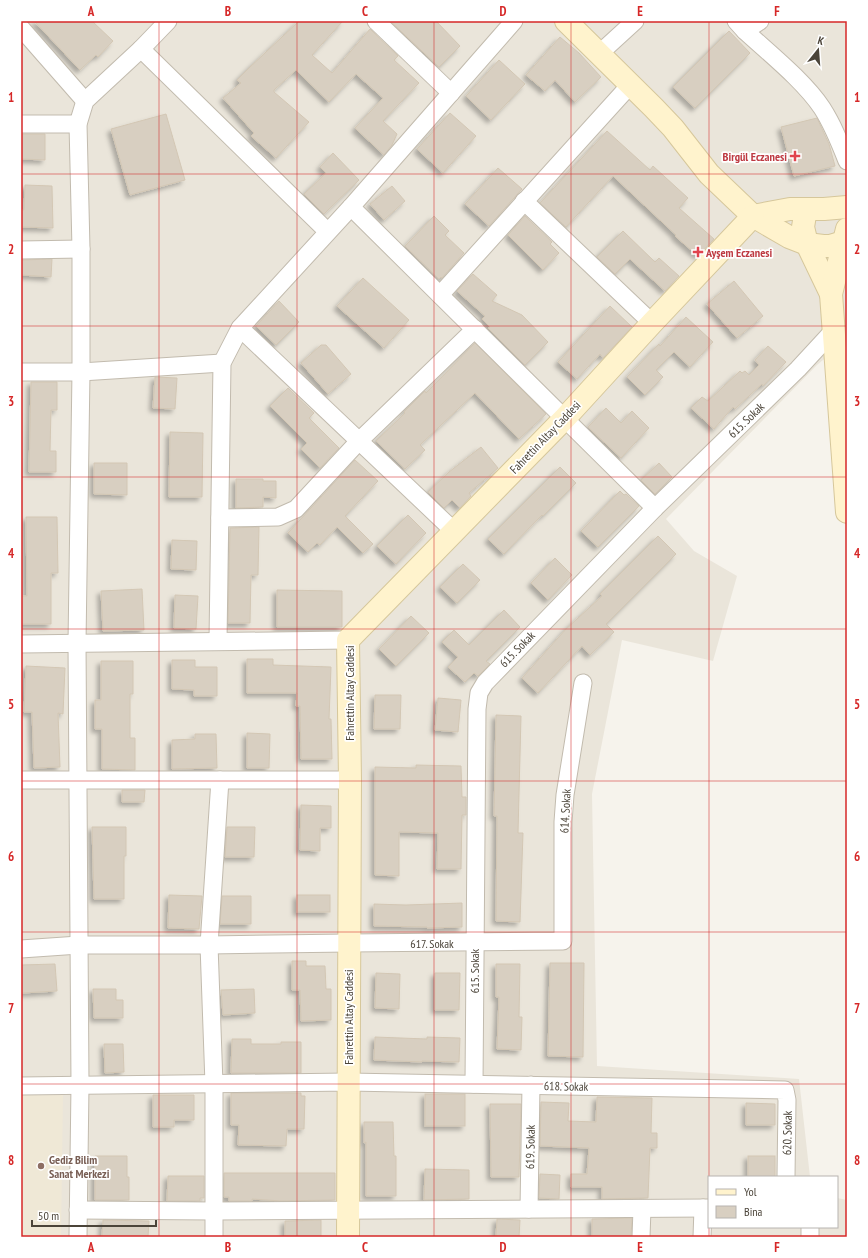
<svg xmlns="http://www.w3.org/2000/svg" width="868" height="1258" font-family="'PT Sans Narrow',sans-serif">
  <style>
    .residential { fill: #eae5da }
    .education { fill: #efe8d6 }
    .building { fill: #d8cfc1; stroke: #d3c7b4; filter: url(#shadow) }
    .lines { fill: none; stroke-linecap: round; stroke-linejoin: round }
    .street-casing { stroke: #c2bbae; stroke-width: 19 }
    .secondary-casing { stroke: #d6c79b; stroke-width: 24 }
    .street { stroke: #fff; stroke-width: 17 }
    .secondary { stroke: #fff3cd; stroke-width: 22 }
    .grid { fill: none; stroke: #d62828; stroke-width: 1; stroke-opacity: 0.55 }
    .health-dot { fill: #e0444e; stroke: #fff; stroke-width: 1.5 }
    .education-dot { fill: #8d6e63; stroke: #fff; stroke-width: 1.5 }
    .labels { text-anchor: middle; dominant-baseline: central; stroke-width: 3.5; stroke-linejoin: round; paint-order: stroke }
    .health-label { font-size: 12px; font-weight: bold; fill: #be3a42; stroke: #fff; text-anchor: end }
    .street-label { font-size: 12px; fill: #4b4439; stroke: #fff }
    .education-label { font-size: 12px; font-weight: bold; fill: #785e54; stroke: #fff; text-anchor: start }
    .neatline { fill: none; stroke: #d62828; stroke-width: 1.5 }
    .grid-label { font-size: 13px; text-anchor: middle; font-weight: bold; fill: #d62828 }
  </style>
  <defs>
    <filter id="shadow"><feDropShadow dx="-3.5" dy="3.5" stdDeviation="2" flood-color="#0004"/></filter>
  </defs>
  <rect width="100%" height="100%" fill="#f6f3ec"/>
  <!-- residential -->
  <path class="residential" d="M21 21H847V340L817 365 666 519 694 551 737 576 713 661 622 640 592 794 597 1066 799 1079 810 1177H709V1227H837V1198L847 1200V1237H21Z"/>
  <!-- education -->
  <path class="education" d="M21 1095H63L61 1237H21Z"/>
  <!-- building -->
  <g class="building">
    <path d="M34 21H92L113 41 98 57 96 55 80 70Z"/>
    <path d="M299 21H343L312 55 332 73 370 29 398 56 394 60 419 83 383 121 397 134 392 145 384 155 355 128 383 98 356 74 329 102 296 70 274 90V92L309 122 276 158 251 136 254 133 223 98 241 83 237 80 250 67Z"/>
    <path d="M390 21H436L460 46 439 67Z"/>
    <path d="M729 31 750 53 695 108 673 87Z"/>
    <path d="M560 37 579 53 601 77 575 102 555 80 545 91 526 75Z"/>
    <path d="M499 60 525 84 491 120 466 96Z"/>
    <path d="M450 113 476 136 443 173 417 149Z"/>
    <path d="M166 114 185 180 130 195 111 129Z"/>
    <path d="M817 118 829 144 835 166 794 176 781 127Z"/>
    <path d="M607 131 650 170 653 166 688 198 679 208 714 239 698 256 675 236 676 235 613 176 566 227 540 203Z"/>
    <path d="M21 134H45V160L21 159Z"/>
    <path d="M333 153 359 180 324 214 304 194 326 173 320 167Z"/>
    <path d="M498 168 522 189 489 226 465 204Z"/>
    <path d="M25 185 52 186 53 228 21 227V210H24Z"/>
    <path d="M392 186 405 201 384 220 370 204Z"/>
    <path d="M434 216 449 231 445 235 464 253 442 278 441 277 439 279 405 246Z"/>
    <path d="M525 216 552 242 550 244 559 253 543 270 508 235Z"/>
    <path d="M623 231 655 262 659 258 679 276 665 291 630 259 615 274 597 257Z"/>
    <path d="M52 259 51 277 21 275V260Z"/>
    <path d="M473 274 497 295 492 301 522 315 548 342 525 365 488 328 490 327 482 319 485 316 457 291Z"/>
    <path d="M363 278 409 320 384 348 337 306Z"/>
    <path d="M734 281 763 316 737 338 707 304Z"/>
    <path d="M279 301 299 322 276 345 256 326Z"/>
    <path d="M610 306 632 327 603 358 600 354 577 379 558 362Z"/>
    <path d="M686 317 713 342 690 367 674 352 656 370 663 377 645 395 627 377 659 344 660 346Z"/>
    <path d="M475 343 546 414 519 439 475 393 420 445 425 450 405 469 376 441 405 413 404 412 425 391 426 393Z"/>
    <path d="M321 345H326L351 374 328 394 301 363Z"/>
    <path d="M768 346 786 362 763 386 762 384 735 409 733 407 714 429 691 408 702 397 708 401 740 371 742 373 745 371 749 375 759 365 755 360Z"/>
    <path d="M155 377 177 378 175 409 153 408Z"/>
    <path d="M31 382H57V410H51L50 451H56V472H29Z"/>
    <path d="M288 388 314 413 309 418 339 448 320 468 301 449 307 443 270 406Z"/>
    <path d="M606 408 621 423 632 411 649 428 621 458 588 427Z"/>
    <path d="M170 432 203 433 202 497H169Z"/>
    <path d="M481 447 498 468 469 493 471 496 460 508 452 500 444 508 428 492 449 472Z"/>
    <path d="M355 460 378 481 345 516 373 544 363 553 337 527 320 545 317 543 308 552 288 533Z"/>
    <path d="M94 463H127V495L94 494Z"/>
    <path d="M659 463 672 477 655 494 641 480Z"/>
    <path d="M560 467 576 483 543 516 542 515 504 554 488 539Z"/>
    <path d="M236 479H263V481H276V498L263 497V507L236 508Z"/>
    <path d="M620 491 624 495 626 494 639 506 598 547 581 531Z"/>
    <path d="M408 515 426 533 396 564 377 546Z"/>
    <path d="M26 517H57L58 573H51V624H21V596H27Z"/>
    <path d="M259 527 258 575H251L250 623H228L230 528Z"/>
    <path d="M658 536 676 554 606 624 614 632 590 655 582 646 538 693 522 678 566 629 602 596 600 594Z"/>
    <path d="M172 540 197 541 196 570 171 569Z"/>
    <path d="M555 558 572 575 548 600 531 583Z"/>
    <path d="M463 564 480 580 457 603 440 587Z"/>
    <path d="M142 589 144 630 103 631 101 591Z"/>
    <path d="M277 590 342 591V627H277Z"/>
    <path d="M175 595 198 596 196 629 174 628Z"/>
    <path d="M504 610 520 627 486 661 490 664 478 676 474 673 465 682 448 667 458 657 442 642 454 630 469 645Z"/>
    <path d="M411 616 429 633 396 666 379 649Z"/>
    <path d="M247 659H273V665L331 667 329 719H331L332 759H301L300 706H296L297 693H247Z"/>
    <path d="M172 660H195V667H217V696H194V690L172 689Z"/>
    <path d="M101 661H133V694H130V738H135V770L102 769V729H95V700H101Z"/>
    <path d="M26 666 65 668 63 714 58 713 60 767 34 768 32 712H24Z"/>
    <path d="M375 695H401L400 729H374Z"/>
    <path d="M438 698 461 700 458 732 435 730Z"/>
    <path d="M496 715 521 716 518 833H523L520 922 496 921 497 816H494Z"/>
    <path d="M247 733 270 734 269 768H247Z"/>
    <path d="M195 734H216L217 768 172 769V740L195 739Z"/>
    <path d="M416 765 461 766 462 797H466V815H462L461 869H437L438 833 399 832V876L375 875V767L416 768Z"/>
    <path d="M122 790H145L144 802H122Z"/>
    <path d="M301 805 331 806V828H320V851L300 850Z"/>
    <path d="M92 827H126V856H124V899H94Z"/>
    <path d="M227 827H255L254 857H225Z"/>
    <path d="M169 895 202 896 199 929 168 928Z"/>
    <rect x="297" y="895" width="33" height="17"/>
    <path d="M222 896H251V924H220Z"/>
    <path d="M462 903V927L427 928V927L374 926V904L406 905Z"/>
    <path d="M292 961H306V966H325L326 989H331V1020L301 1021 300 990H292Z"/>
    <path d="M550 963H584L583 1057 548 1056Z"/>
    <path d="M55 964 57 991 22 993 21 965Z"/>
    <path d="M496 964H520L519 1017H522L521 1050 497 1049 499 997H496Z"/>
    <path d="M376 973 400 974 399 1009 375 1008Z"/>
    <path d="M435 973H460L459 1010H435Z"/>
    <path d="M93 989H116V1000H123V1018H94Z"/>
    <path d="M254 989 255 1013 223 1015 221 990Z"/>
    <path d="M375 1037 427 1039V1037L460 1038 459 1062 422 1061V1062L374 1060Z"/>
    <path d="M232 1039H251V1044H281V1042H301V1073H231Z"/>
    <path d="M104 1044H123L124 1072 105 1073Z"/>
    <path d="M231 1093H301V1096H305L304 1129H287L286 1146 238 1145 239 1125H231Z"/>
    <rect x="425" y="1094" width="40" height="32"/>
    <path d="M153 1095H194V1120H174V1127H153Z"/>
    <path d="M597 1097 652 1098 651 1133H657V1148H650L648 1198 602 1199V1187H571V1174H587L589 1148 540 1146 541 1102 569 1103 568 1121 596 1122Z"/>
    <path d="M746 1103 775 1104V1125H746Z"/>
    <path d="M490 1104H521L519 1177H491Z"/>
    <path d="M364 1122H393L394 1156H396V1196H366V1142L364 1143Z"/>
    <path d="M95 1156H127V1177H129V1200H95Z"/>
    <rect x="748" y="1156" width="27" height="21"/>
    <path d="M425 1169 469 1170V1199L424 1200Z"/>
    <path d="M224 1173H335V1200L281 1201 252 1199V1201H229V1197H224Z"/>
    <path d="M540 1174 560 1175 559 1199 539 1198Z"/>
    <path d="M168 1176H204V1198H200V1201H167Z"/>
    <path d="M632 1218 631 1237H592V1219Z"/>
    <path d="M497 1219 520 1220 519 1237H496Z"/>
    <path d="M103 1220 149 1221 148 1237H102Z"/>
    <path d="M321 1220V1237H285V1221Z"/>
  </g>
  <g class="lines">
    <!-- street casing -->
    <g class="street-casing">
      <g id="street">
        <path d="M376 21 451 93"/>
        <path d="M736 21 745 31C770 54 804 81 822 108 833 125 840 143 847 161"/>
        <path d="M21 28 85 101"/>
        <path d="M745 31 760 21"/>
        <path d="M141 49 327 231"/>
        <path d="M600 53 635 21"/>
        <path d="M21 124H78"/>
        <path d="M524 201 652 323"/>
        <path d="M351 207 655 508"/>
        <path d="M21 250 81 249"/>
        <path d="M440 295 631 84"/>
        <path d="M240 328 455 532"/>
        <path d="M21 372H81L222 363"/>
        <path d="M220 518 278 517 296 509 359 441 475 329"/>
        <path d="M218 641 222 363 240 328 351 207 514 21"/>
        <path d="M21 644 348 640"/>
        <path d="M21 780H350"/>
        <path d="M21 949 79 945H209L349 943 563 941V822L565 795 583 683"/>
        <path d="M474 1084 477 709 479 693 485 683 655 508 798 369 834 330"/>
        <path d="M21 1086 348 1082 785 1090 787 1100 786 1177"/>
        <path d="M529 1209 531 1085"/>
        <path d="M78 1210 214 1211 709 1208"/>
        <path d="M810 1227V1237"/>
        <path d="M78 1237 80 1085 77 643 81 372V249L78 124 85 101 141 49 168 21"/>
        <path d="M214 1237V1084L209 945 220 780"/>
        <path d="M641 1237 642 1209"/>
        <path d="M702 1237 703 1208"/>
      </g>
    </g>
    <!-- secondary casing -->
    <g class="secondary-casing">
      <g id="secondary">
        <path d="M566 21 654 108 673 128 709 174 753 216 789 237 807 244 823 246H830L847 241"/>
        <path d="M806 209 803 227 807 244 831 294"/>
        <path d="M753 216 790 209H824L847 207"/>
        <path d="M847 229 831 294 847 512"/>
        <path d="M348 1237 350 780 348 640 565 418 652 323 753 216"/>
      </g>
    </g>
    <!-- street -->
    <use href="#street" class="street"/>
    <!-- secondary -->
    <use href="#secondary" class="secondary"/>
  </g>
  <!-- grid -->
  <path class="grid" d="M159 21V1237M297 21V1237M434 21V1237M571 21V1237M709 21V1237M21 174H847M21 326H847M21 477H847M21 629H847M21 781H847M21 932H847M21 1084H847"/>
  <!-- markers -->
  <g class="health-dot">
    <path d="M793 150h4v4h4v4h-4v4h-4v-4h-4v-4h4z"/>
    <path d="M696 246h4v4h4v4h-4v4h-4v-4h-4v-4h4z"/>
  </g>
  <circle class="education-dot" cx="41" cy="1166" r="4"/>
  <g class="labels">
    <!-- health labels -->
    <g class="health-label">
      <text x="787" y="156">Birgül Eczanesi</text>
      <text x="706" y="252" text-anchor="start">Ayşem Eczanesi</text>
    </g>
    <!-- street labels -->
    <g class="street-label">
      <text transform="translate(746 420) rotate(-44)">615. Sokak</text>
      <text transform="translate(545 437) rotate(-46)">Fahrettin Altay Caddesi</text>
      <text transform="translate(517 649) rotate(-46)">615. Sokak</text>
      <text transform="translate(349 693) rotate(-90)">Fahrettin Altay Caddesi</text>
      <text transform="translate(565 811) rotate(-87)">614. Sokak</text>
      <text x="432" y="943">617. Sokak</text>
      <text transform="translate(474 971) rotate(-90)">615. Sokak</text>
      <text transform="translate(348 1017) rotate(-90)">Fahrettin Altay Caddesi</text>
      <text transform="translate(566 1086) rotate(1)">618. Sokak</text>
      <text transform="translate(787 1133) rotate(-89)">620. Sokak</text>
      <text transform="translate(530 1147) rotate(-89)">619. Sokak</text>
    </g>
    <!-- education labels -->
    <g class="education-label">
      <text x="49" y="1159">Gediz Bilim<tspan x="49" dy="14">Sanat Merkezi</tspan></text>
    </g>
  </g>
  <!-- border -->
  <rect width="868" height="1258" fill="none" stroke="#ffffff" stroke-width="44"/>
  <!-- legend -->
  <rect x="708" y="1176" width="130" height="52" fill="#ffffff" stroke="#b7b4b0"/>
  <rect x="716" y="1189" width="20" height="6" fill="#fff3cd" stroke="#b7b4b0"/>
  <text x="744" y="1196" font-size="12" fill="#4b4439">Yol</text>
  <rect x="716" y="1206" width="20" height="12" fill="#d8cfc1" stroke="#b7b4b0"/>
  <text x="744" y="1216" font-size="12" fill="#4b4439">Bina</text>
  <!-- north arrow -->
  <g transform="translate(818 50) rotate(17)" stroke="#ffffff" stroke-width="3" paint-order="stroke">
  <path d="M0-3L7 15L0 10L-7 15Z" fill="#4b4439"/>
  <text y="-6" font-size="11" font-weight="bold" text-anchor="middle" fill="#4b4439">K</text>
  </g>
  <!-- scale -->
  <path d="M32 1220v6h124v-6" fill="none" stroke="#4b4439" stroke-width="2"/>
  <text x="38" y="1220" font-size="12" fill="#4b4439" stroke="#ffffff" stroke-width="3" paint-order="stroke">50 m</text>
  <rect x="22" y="22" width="824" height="1214" class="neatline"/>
  <g class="grid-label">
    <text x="91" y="16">A</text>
    <text x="228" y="16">B</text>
    <text x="365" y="16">C</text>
    <text x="503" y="16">D</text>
    <text x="640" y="16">E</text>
    <text x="777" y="16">F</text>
    <text x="11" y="102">1</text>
    <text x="857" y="102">1</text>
    <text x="11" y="254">2</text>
    <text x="857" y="254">2</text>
    <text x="11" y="406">3</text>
    <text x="857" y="406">3</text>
    <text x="11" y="558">4</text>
    <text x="857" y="558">4</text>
    <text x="11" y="709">5</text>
    <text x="857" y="709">5</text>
    <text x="11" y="861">6</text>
    <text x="857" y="861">6</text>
    <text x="11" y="1013">7</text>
    <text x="857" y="1013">7</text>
    <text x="11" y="1165">8</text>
    <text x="857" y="1165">8</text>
    <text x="91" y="1252">A</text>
    <text x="228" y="1252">B</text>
    <text x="365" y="1252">C</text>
    <text x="503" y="1252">D</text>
    <text x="640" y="1252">E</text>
    <text x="777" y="1252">F</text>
  </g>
</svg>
